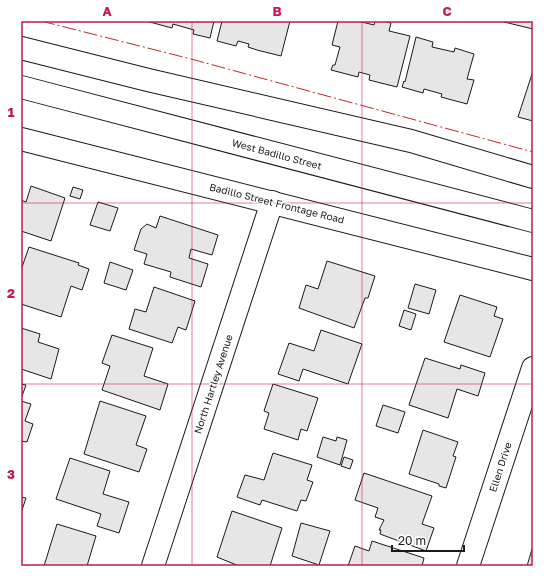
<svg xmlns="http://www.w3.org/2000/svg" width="554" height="587" font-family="'Golos Text',sans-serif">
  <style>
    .building { fill: #e6e6e6; stroke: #1a1a1a }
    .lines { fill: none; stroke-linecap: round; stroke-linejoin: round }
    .minor-casing { stroke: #1a1a1a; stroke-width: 24 }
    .major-casing { stroke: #1a1a1a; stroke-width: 24 }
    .minor { stroke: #fff; stroke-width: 22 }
    .major { stroke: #fff; stroke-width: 22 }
    .power { stroke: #c62828; stroke-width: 1; stroke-dasharray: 14 3 2 3; stroke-linecap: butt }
    .grid { fill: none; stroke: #c2185b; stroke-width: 1; stroke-opacity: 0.55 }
    .labels { text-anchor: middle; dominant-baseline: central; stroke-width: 3; stroke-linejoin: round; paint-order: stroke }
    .street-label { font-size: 10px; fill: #1a1a1a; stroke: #fff }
    .neatline { fill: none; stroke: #c2185b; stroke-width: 1.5 }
    .grid-label { font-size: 13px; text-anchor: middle; font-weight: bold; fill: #c2185b }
  </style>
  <rect width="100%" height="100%" fill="#fff"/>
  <!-- building -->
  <g class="building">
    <path d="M146 21H214L210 38 193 34 194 30 173 24 172 28Z"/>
    <path d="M222 21H290L281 56 257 50 248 47 249 44 238 41 236 46 217 41Z"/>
    <path d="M338 21H358L374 25 375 21H383L391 23 389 31 410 36 397 87 369 80 370 75 359 72 358 77 331 70 333 65H335L340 47 332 45Z"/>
    <path d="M500 21H533V29Z"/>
    <path d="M416 37 433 42 432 47 454 52 455 48 474 54 467 79 474 80 467 104 441 97 442 94 424 89 423 93 402 87 404 81 405 82Z"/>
    <path d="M533 71V121L518 117Z"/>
    <path d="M31 186 65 198 51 241 21 231V200L26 202Z"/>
    <path d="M73 187 83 190 80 199 70 196Z"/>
    <path d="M98 202 118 208 110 231 90 225Z"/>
    <path d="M160 216 218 235 212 255 191 249 189 258 208 264 201 287 170 277 171 272 144 264 147 254 134 250 141 229 147 224 156 228Z"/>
    <path d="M29 247 79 263 78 265 89 269 82 290 71 286 61 317 21 304V270Z"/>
    <path d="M327 261 375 276 368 298H365L354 328 299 308 306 285 318 289Z"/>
    <path d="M110 262 133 270 126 290 104 283Z"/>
    <path d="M415 284 436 290 429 314 408 308Z"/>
    <path d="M154 287 195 301 186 330 178 327 172 343 129 329 135 309 146 312Z"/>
    <path d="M460 295 497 307 494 316 503 319 490 357 444 342Z"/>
    <path d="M404 310 416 314 411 330 399 326Z"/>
    <path d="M21 328 40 334 38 342 59 349 51 379 21 369Z"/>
    <path d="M321 330 362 344 348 384 303 369 299 381 278 374 289 343 314 351Z"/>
    <path d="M112 335 153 348 144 376 168 384 160 410 102 390 110 366 102 363Z"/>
    <path d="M425 358 460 369 461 365 485 373 478 396 457 389 448 418 409 405Z"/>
    <path d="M21 384 26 385 21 399Z"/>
    <path d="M273 384 318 398 307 431 301 429 298 440 264 429 269 413 264 411Z"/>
    <path d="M21 401 31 404 25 421 33 424 27 442 21 441Z"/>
    <path d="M100 401 146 416 136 445 147 449 139 472 84 454Z"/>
    <path d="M383 405 405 412 398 433 376 426Z"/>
    <path d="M423 430 458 442 453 456 456 457 446 488 439 486V484L409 474Z"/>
    <path d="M323 437 336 441 337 437 347 440 340 465 317 457Z"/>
    <path d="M273 453 312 465 307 480 313 482 306 501 301 500 297 511 262 500 260 505 237 497 245 475 264 480Z"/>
    <path d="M344 457 353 460 350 469 341 466Z"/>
    <path d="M70 458 110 471 103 494 129 502 119 533 97 526 101 514 56 499Z"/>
    <path d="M364 473 432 496 422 524 434 528 426 551 380 534 381 530H379L384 520 375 517 378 508 355 500Z"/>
    <path d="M21 497 26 498 21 513Z"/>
    <path d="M232 511 282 528 270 566H239L217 557Z"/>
    <path d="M301 523 330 531 319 565 292 556Z"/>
    <path d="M57 524 96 536 87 566H44Z"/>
    <path d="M372 541 424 558 422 566H348L355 546 369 551Z"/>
    <path d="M532 549 533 566H527Z"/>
  </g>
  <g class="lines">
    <!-- minor casing -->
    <g class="minor-casing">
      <g id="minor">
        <path d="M21 139 533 269"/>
        <path d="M153 566 272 202"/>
        <path d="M468 566 533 368"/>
      </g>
    </g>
    <!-- major casing -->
    <g class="major-casing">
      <g id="major">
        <path d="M21 48 148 80 411 141 533 177"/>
        <path d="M21 87 533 221"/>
      </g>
    </g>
    <!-- minor -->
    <use href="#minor" class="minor"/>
    <!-- major -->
    <use href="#major" class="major"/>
    <!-- power -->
    <path class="power" d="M41 21 191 59 533 152"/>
  </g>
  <!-- grid -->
  <path class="grid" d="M192 21V566M362 21V566M21 203H533M21 384H533"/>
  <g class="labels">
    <!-- street labels -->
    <g class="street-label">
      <text transform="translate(277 154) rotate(15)">West Badillo Street</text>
      <text transform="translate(277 203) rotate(14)">Badillo Street Frontage Road</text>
      <text transform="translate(213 384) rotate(-72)">North Hartley Avenue</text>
      <text transform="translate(500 467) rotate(-72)">Ellen Drive</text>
    </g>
  </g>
  <!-- border -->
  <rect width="554" height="587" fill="none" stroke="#ffffff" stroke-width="44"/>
  <!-- scale -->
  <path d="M392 545v6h72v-6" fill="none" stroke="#1a1a1a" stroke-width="2"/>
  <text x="398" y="545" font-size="12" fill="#1a1a1a" stroke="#ffffff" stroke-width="3" paint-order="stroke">20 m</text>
  <rect x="22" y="22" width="510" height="543" class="neatline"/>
  <g class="grid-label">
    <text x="107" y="16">A</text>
    <text x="277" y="16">B</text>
    <text x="447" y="16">C</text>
    <text x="11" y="117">1</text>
    <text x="11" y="298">2</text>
    <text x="11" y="479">3</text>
  </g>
</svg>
